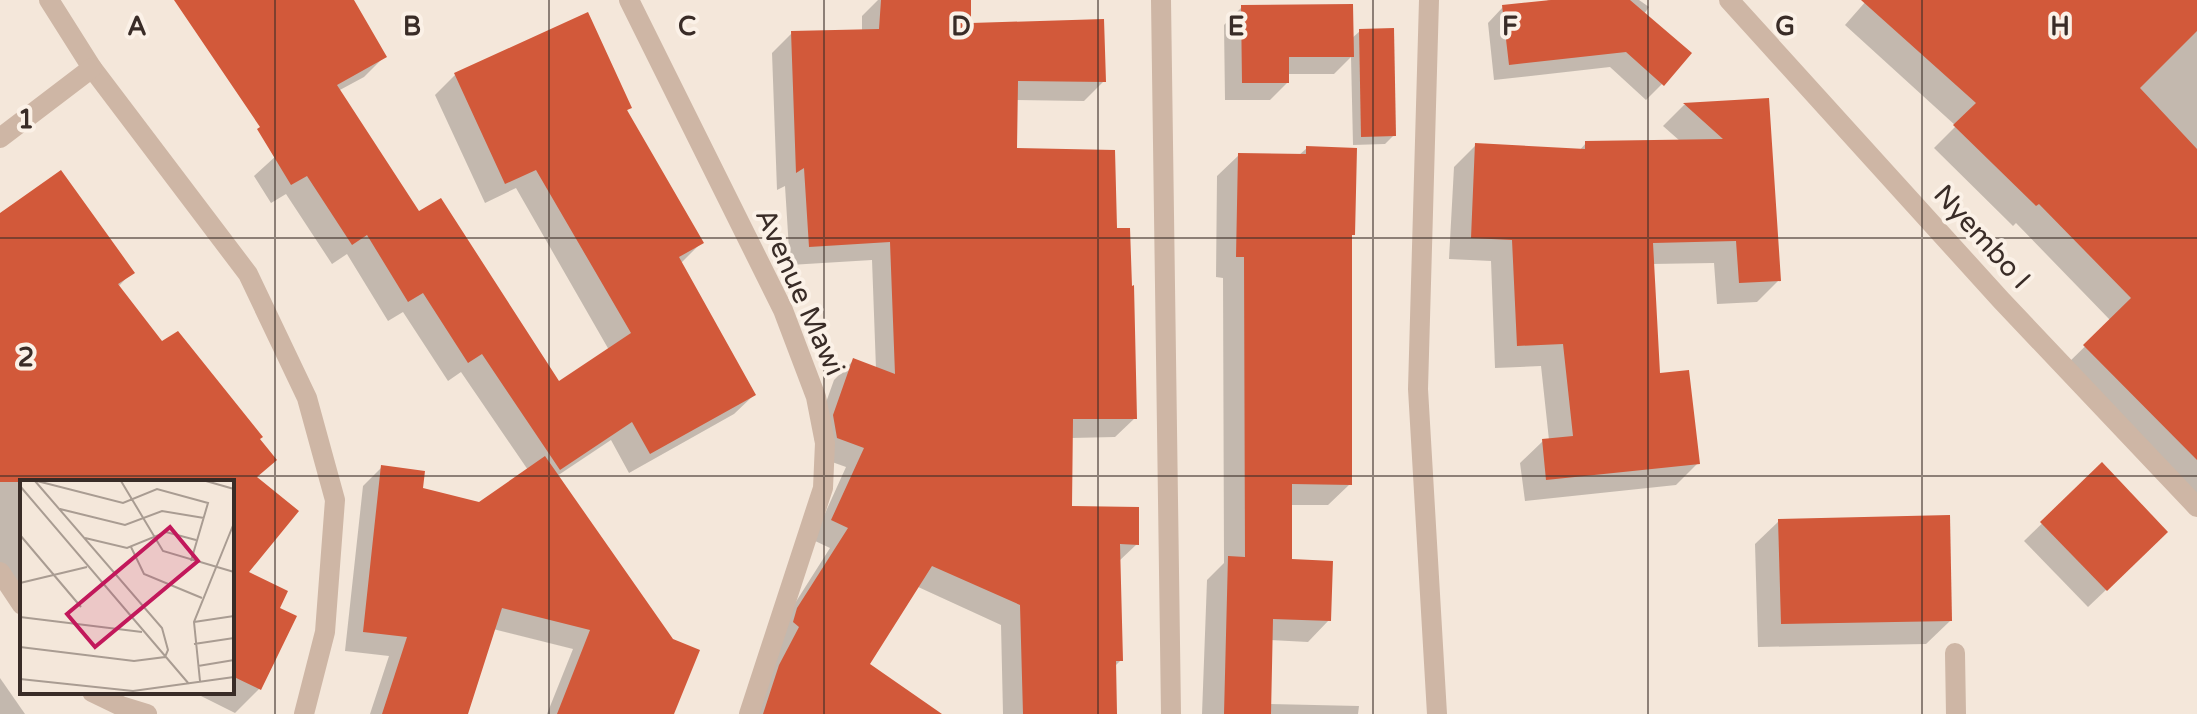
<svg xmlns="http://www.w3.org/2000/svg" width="2197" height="714" font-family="'Varela Round',sans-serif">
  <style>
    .shadow { fill: #0003 }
    .building { fill: #d2593a }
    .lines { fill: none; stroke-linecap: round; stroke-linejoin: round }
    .minor { stroke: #ceb6a5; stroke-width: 20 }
    .grid { fill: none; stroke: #392c27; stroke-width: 2; stroke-opacity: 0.55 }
    .labels { text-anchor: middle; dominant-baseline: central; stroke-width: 8; stroke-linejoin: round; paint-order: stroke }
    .street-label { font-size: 28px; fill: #392c27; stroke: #fbf1e7 }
    .inset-road { fill: none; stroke: #a99c92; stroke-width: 2 }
    .view { fill: #c2185b; fill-opacity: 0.15; stroke: #c2185b; stroke-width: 4 }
    .inset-edge { fill: none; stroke: #392c27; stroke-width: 4 }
    .grid-label { font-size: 26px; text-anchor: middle; font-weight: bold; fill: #392c27; stroke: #fbf1e7; stroke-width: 8; stroke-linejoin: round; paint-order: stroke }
  </style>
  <rect width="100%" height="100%" fill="#f4e7da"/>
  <!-- shadow -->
  <g class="shadow">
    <path d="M186 0H351L384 57 364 77 338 91 418 214 559 384 609 350 516 188 485 203 435 95 455 75 630 107 626 112 702 242 681 263 754 395 734 414 629 473 611 440 557 476 672 714H547L573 649 493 629 466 714H370L389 656 345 651 363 486 382 467 421 489 480 504 528 470 461 372 448 381 403 312 388 321 347 254 332 264 286 194 271 203 254 176 288 145Z"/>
    <path d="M878 0H969V25L1104 81 1084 101 1016 100 1015 150 1115 230 1135 418 1115 437 1071 438 1070 508 1137 544 1118 562 1121 660 1114 667 1115 714H1003L1001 625 916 586 868 664 939 714H751L778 630 830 548 813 540 846 467 818 457 814 436 834 380 853 361 876 369 872 260 790 265 785 186 777 190 772 53 792 33 862 31V16Z"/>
    <path d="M1547 0H1639L1649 7 1644 14 1662 84 1646 100 1610 67 1494 80 1488 23 1503 7 1549 2Z"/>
    <path d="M1867 0H2197V503L2064 367 2111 321 2016 223 2013 226 1934 148 1956 126 1845 25Z"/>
    <path d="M1242 7 1351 39 1360 31 1394 135 1385 144 1353 145 1351 57 1334 74H1287V83L1270 100H1225L1224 25Z"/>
    <path d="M1767 100 1779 280 1757 302 1717 304 1714 263 1652 264 1658 375 1698 463 1676 485 1525 501 1520 463 1543 441 1549 440 1541 366 1495 368 1491 261 1449 259 1454 167 1476 145 1579 151 1586 143 1680 141 1663 126 1684 105Z"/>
    <path d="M1307 148 1353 234 1350 237V484L1328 505H1290V561L1329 620 1308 642 1270 640 1269 704 1359 706 1358 714H1202L1207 580 1224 563 1223 278 1216 277 1217 176 1239 155 1298 156Z"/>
    <path d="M0 215 132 272 118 287 255 478 246 573 277 609 259 689 235 713 193 692H232V482H22V603L0 572Z"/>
    <path d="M2102 465 2148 550 2088 607 2024 541Z"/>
    <path d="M1779 521 1950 621 1926 644 1758 647 1755 544Z"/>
    <path d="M0 678 25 714H0Z"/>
  </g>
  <!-- building -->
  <g class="building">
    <path d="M174 0H354L387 57 337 85 419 211 441 198 559 381 631 333 536 170 505 184 454 73 588 12 632 108 627 110 704 243 679 257 756 395 650 454 632 422 560 470 482 354 468 363 423 293 408 302 367 235 352 245 307 176 291 185 257 129 260 127Z"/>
    <path d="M881 0H971V23L1104 19 1106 82 1018 81 1017 148 1115 150 1117 228H1130L1132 286 1134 285 1137 419H1073L1072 506 1139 507V545L1120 544 1123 661H1116L1117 714H1023L1020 605 932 566 870 664 942 714H763L779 665 799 627 793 622 797 608 848 528 831 520 864 448 837 438 833 415 853 358 895 374 890 242 809 247 804 168 796 173 791 31 879 29Z"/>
    <path d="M1551 0H1630L1692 53 1664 86 1626 52 1509 65 1502 5Z"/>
    <path d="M1861 0H2197V31L2140 88 2197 149V460L2083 345 2131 298 2039 204 2036 206 1953 125 1976 103Z"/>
    <path d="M1353 4 1354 57H1289V83H1242L1241 5Z"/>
    <path d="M1394 28 1396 136 1361 137 1359 29Z"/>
    <path d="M1769 98 1781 281 1739 283 1736 241 1653 243 1660 373 1689 370 1700 464 1546 480 1542 439 1573 436 1563 344 1517 346 1512 240 1471 238 1475 143 1585 149V141L1723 139 1683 103Z"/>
    <path d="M1306 146 1357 148 1355 235H1352V485L1292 484V559L1333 561 1331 621 1273 619 1271 714H1224L1228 556 1245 557 1244 257H1236L1238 153 1306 154Z"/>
    <path d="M61 170 135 273 118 284 162 341 178 331 263 437 260 439 277 460 257 477 299 511 249 572 288 591 280 608 297 616 261 690 232 676V482H0V213Z"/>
    <path d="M545 456 673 639 700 650 674 714H557L590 630 502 608 468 714H382L407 637 363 632 381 465 425 471 423 488 479 502Z"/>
    <path d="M2102 462 2168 532 2107 591 2040 522Z"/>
    <path d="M1950 515 1952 621 1781 624 1778 519Z"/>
  </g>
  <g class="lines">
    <!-- minor -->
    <g class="minor">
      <path d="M49 0 92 68 248 274 307 398 335 500 325 632 304 714"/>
      <path d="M629 0 783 310 816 397 825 443 823 488 749 714"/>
      <path d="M1161 0 1171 714"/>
      <path d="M1429 0 1418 389 1437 714"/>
      <path d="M1729 0 2001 300 2197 507"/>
      <path d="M0 138 92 68"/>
      <path d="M0 572 22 605"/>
      <path d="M1955 653 1956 714"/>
      <path d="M92 692 121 706 147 714"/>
    </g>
  </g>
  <!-- grid -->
  <path class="grid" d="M275 0V714M549 0V714M824 0V714M1098 0V714M1373 0V714M1648 0V714M1922 0V714M0 238H2197M0 476H2197"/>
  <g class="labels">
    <!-- street labels -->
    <g class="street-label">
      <text transform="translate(1982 237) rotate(48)">Nyembo I</text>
      <text transform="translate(800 292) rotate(66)">Avenue Mawi</text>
    </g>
  </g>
  <!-- overview -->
  <g transform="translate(20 480)">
    <rect width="214" height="214" fill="#f4e7da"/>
    <path class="inset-road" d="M17 1 103 23 137 9 188 23 171 81M101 1 143 71 214 92M186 1 214 9M0 6 169 204M40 29 105 45 142 31 184 38M0 55 61 127M65 58 107 68 146 52 176 60M111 67 124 94 182 118M0 103 67 87M0 137 122 152M174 142 214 136M174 164 214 158M0 167 114 181 145 177 148 170 142 148 15 1M178 186 214 180M0 199 113 211 214 197M180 201 174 142 214 43"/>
    <path class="view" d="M150 47 178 81 75 167 47 134Z"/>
    <rect width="214" height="214" class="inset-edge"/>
  </g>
  <g class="grid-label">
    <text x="137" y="35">A</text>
    <text x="412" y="35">B</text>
    <text x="687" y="35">C</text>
    <text x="961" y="35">D</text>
    <text x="1236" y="35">E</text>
    <text x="1510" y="35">F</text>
    <text x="1785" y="35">G</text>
    <text x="2060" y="35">H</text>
    <text x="26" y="128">1</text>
    <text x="26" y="366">2</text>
  </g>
</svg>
